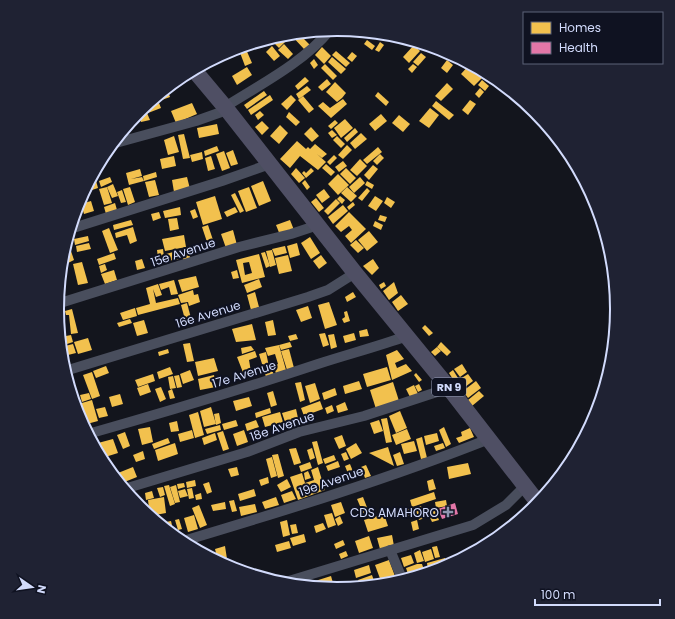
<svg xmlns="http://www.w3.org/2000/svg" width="675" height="619" font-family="Poppins,sans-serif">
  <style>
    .homes { fill: #f2c14e; fill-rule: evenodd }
    .health { fill: #e377a8 }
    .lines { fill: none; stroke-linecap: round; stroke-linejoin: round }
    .minor { stroke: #494e5d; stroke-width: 10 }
    .primary { stroke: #4f4f64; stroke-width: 16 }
    .poi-dot { fill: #8f96ae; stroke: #0f1221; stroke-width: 1.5 }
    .labels { text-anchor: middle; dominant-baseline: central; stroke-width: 4; stroke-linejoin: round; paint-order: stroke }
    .shield { fill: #0f1221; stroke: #989fba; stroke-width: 1 }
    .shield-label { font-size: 11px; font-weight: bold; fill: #d2dbfc }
    .street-label { font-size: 12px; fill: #d2dbfc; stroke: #0f1221 }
    .poi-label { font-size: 12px; fill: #d2dbfc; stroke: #0f1221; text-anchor: end }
    .rim { fill: none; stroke: #d2dbfc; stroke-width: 2 }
  </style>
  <rect width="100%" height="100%" fill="#13151d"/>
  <!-- homes -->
  <g class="homes">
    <path d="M304 32 308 36 304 39 310 45 304 49 290 34Z"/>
    <path d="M285 34 289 38 279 48 275 44Z"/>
    <path d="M281 35 282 37 276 41 273 37Z"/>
    <path d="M367 40 375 46 372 50 364 44Z"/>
    <path d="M380 42 384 45 379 52 375 50Z"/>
    <path d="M284 44 293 54 288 59 278 50Z"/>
    <path d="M414 45 420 51 409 63 403 57Z"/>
    <path d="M272 46 280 56 274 61 266 52Z"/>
    <path d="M245 47 252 63 245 66 239 50Z"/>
    <path d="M322 47 331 56 324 64 315 55Z"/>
    <path d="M336 51 350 63 346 67 332 55Z"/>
    <path d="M352 52 357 56 352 62 347 58Z"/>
    <path d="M421 53 426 57 418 66 413 62Z"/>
    <path d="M332 57 346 69 341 74 328 62Z"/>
    <path d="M314 59 318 65 314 69 310 63Z"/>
    <path d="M447 60 453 65 447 73 441 68Z"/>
    <path d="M325 64 337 76 333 80 321 68Z"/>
    <path d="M413 64 417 67 412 73 408 69Z"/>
    <path d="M469 65 482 78 474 86 461 74Z"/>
    <path d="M247 67 252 75 237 85 232 76Z"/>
    <path d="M305 77 309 81 298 90 295 86Z"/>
    <path d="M179 78 182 82 173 88 171 85Z"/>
    <path d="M327 79 331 84 322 91 318 87Z"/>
    <path d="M482 80 489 86 485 91 478 85Z"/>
    <path d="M335 82 346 93 342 98 337 102 326 92Z"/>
    <path d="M447 83 453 89 441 101 435 96Z"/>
    <path d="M307 86 311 90 299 99 296 94Z"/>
    <path d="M480 88 484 92 479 98 475 94Z"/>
    <path d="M167 89 170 97 159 101 157 97Z"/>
    <path d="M264 91 267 95 247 109 244 105Z"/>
    <path d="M378 92 389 102 386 106 375 96Z"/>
    <path d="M270 95 273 100 251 115 248 110Z"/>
    <path d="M291 95 296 100 287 110 281 104Z"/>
    <path d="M303 96 314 109 309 113 298 100Z"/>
    <path d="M343 99 347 104 331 118 318 106 323 102 330 108Z"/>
    <path d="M470 100 476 104 468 115 462 110Z"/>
    <path d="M436 101 454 115 449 120 432 106Z"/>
    <path d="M159 103 161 108 148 113 146 107Z"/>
    <path d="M192 103 197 114 176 123 171 111Z"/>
    <path d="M430 108 439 115 429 128 419 121Z"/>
    <path d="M260 111 264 115 258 120 255 115Z"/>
    <path d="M289 112 300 122 296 126 286 117Z"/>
    <path d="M147 113 150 120 141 122 139 116Z"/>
    <path d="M381 114 387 121 375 131 369 124Z"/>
    <path d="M399 115 410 124 403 132 392 123Z"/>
    <path d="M345 119 353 128 341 138 334 128Z"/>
    <path d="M335 120 338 123 331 129 328 126Z"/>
    <path d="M262 121 269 128 262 135 255 127Z"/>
    <path d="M217 124 219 134 199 138 197 128Z"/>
    <path d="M280 125 288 133 279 144 270 136Z"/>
    <path d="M311 127 319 136 312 142 304 134Z"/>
    <path d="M355 128 358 132 347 142 344 138Z"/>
    <path d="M332 130 337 135 332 138 328 133Z"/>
    <path d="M361 133 367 139 355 149 350 143Z"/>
    <path d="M184 134 190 158 183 159 178 135Z"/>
    <path d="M174 136 179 152 168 155 164 140Z"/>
    <path d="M337 136 345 144 341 148 333 140Z"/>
    <path d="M297 141 306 149 308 147 310 149 315 144 327 154 322 158 317 154 326 162 318 170 300 156 290 168 280 159Z"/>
    <path d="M347 145 352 150 343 159 338 155Z"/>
    <path d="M217 146 219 151 205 156 204 151Z"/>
    <path d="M378 147 382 152 367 164 363 160Z"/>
    <path d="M233 150 238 164 231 166 226 153Z"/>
    <path d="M224 151 230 168 222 171 216 154Z"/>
    <path d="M202 152 203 159 192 162 190 155Z"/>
    <path d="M380 154 384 158 377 165 373 161Z"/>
    <path d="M334 155 337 158 330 165 327 162Z"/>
    <path d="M174 156 176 166 162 169 160 159Z"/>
    <path d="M211 156 215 169 208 171 205 158Z"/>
    <path d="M360 159 367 166 357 176 350 170Z"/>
    <path d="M343 161 347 166 339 172 335 167Z"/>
    <path d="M326 164 335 172 331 176 322 168Z"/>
    <path d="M373 165 378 169 369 180 364 175Z"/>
    <path d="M296 168 305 178 299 183 291 174Z"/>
    <path d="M311 168 314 171 306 178 302 173 304 171 306 173Z"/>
    <path d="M346 168 356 178 350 184 340 174Z"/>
    <path d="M140 169 142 176 131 179 142 177 144 181 129 185 126 173Z"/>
    <path d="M156 172 157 177 144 181 143 176Z"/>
    <path d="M94 173 98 188 83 193 85 190Z"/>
    <path d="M338 174 349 185 338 195 328 184Z"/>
    <path d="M110 177 112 182 101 187 99 181Z"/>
    <path d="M187 177 190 189 174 192 172 180Z"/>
    <path d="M360 177 365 183 354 193 349 187Z"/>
    <path d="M155 180 159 195 149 197 145 182Z"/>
    <path d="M305 180 310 187 307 190 302 183Z"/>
    <path d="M263 181 271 201 259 206 251 186Z"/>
    <path d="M367 181 374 185 372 189 365 185Z"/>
    <path d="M113 184 118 196 112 198 107 187Z"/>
    <path d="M107 187 112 203 104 205 99 189Z"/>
    <path d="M130 187 135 202 128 205 123 189Z"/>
    <path d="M249 187 257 208 246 212 238 191Z"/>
    <path d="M347 187 357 196 351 202 341 193Z"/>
    <path d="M367 188 370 191 362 201 358 198Z"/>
    <path d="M324 189 330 197 322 203 316 195Z"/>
    <path d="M122 190 126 202 121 203 117 192Z"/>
    <path d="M235 193 244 211 240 213 231 195Z"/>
    <path d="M215 196 222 219 203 225 196 202Z"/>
    <path d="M340 196 345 200 342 204 337 199Z"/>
    <path d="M375 196 383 201 376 211 368 206Z"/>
    <path d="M387 197 395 202 391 208 384 203Z"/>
    <path d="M316 198 324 208 319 212 311 202Z"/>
    <path d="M336 199 340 203 328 215 324 211Z"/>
    <path d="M91 201 94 211 84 214 81 204Z"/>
    <path d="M353 202 355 205 349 210 347 207Z"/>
    <path d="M115 203 117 210 106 214 104 207Z"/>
    <path d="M343 205 348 211 333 224 328 217Z"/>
    <path d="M180 207 181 215 165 218 163 211Z"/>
    <path d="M235 207 238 212 227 217 224 212Z"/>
    <path d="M195 209 198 217 193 219 190 211Z"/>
    <path d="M159 212 161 218 153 221 151 214Z"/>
    <path d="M349 212 366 229 351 243 345 236 352 230 349 226 341 232 335 226Z"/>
    <path d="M380 215 387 217 385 222 378 220Z"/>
    <path d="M177 218 179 229 170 231 168 219Z"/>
    <path d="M131 220 133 225 114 230 113 225Z"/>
    <path d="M290 220 294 230 280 235 276 225Z"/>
    <path d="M375 221 383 225 381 230 373 226Z"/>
    <path d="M208 225 213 240 207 242 202 227Z"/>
    <path d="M133 227 137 241 130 244 127 235 116 238 115 233Z"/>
    <path d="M109 228 118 250 110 253 102 231Z"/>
    <path d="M233 230 237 245 226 248 221 234Z"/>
    <path d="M369 231 378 242 367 251 358 240Z"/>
    <path d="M184 235 186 247 165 251 162 239Z"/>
    <path d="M88 236 89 241 75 245 74 239Z"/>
    <path d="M310 237 320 253 311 259 301 243Z"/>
    <path d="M67 238 71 249 63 251Z"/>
    <path d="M356 240 364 248 358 253 350 245Z"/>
    <path d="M89 243 91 249 77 252 76 246Z"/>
    <path d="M297 243 300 255 290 258 287 246Z"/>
    <path d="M285 246 287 253 275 256 272 249Z"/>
    <path d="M163 249 164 257 158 258 157 250Z"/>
    <path d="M188 249 191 260 184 262 181 251Z"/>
    <path d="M272 250 276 265 270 267 266 251Z"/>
    <path d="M71 251 74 260 68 263 64 253Z"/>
    <path d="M177 251 179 259 167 261 166 254Z"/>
    <path d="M265 252 270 266 266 268 261 253Z"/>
    <path d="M114 253 116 259 99 265 97 259Z"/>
    <path d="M259 254 265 277 242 283 236 260ZM249 262 252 273 245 275 243 263Z"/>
    <path d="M288 255 292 271 279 274 275 258Z"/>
    <path d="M321 255 327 263 319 269 313 261Z"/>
    <path d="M142 259 145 268 137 270 135 261Z"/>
    <path d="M373 259 379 268 372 275 363 266Z"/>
    <path d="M82 262 88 283 78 285 73 264Z"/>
    <path d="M105 264 107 270 101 273 99 266Z"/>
    <path d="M61 269H63L65 277 60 278Z"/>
    <path d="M114 270 117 280 105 284 101 274Z"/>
    <path d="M237 270 239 278 233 279 231 272Z"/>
    <path d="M196 276 199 287 182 292 178 280Z"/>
    <path d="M259 279 262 287 247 293 244 285Z"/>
    <path d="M174 280 178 294 171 295 169 287 161 290 159 284Z"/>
    <path d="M384 282 386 286 381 289 379 285Z"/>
    <path d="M394 282 398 293 389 300 383 291Z"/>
    <path d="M158 284 162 295 156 297 153 289 156 303 178 298 180 304 138 315 136 308 150 304 146 288Z"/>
    <path d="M193 290 194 295 198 294 200 302 189 306 188 302 181 303 178 295Z"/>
    <path d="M255 292 259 307 251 310 247 295Z"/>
    <path d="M353 292 356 297 347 302 345 297Z"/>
    <path d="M401 295 408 304 398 311 392 302Z"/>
    <path d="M329 302 337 325 325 329 318 305Z"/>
    <path d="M187 303 192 322 186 323 181 305Z"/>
    <path d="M308 306 312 318 301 322 296 310Z"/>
    <path d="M135 308 137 316 123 320 120 313Z"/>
    <path d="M72 309 78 333 71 334 69 315H66L65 311Z"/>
    <path d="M347 311 350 321 344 323 342 319 345 317 344 312Z"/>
    <path d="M130 319 132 323 119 327 117 323Z"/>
    <path d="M144 320 148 333 137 336 133 323Z"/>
    <path d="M273 320 276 335 268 336 265 322Z"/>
    <path d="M252 324 256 340 236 342 232 329Z"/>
    <path d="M425 325 433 333 429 336 422 328Z"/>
    <path d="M367 329 369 336 360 337 359 331Z"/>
    <path d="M325 333 329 345 323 347 319 334Z"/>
    <path d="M354 333 356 340 345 343 343 336Z"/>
    <path d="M296 334 298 339 290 341 288 336Z"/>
    <path d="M334 334 337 347 331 349 328 335Z"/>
    <path d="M71 335 73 342 64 345 61 337Z"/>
    <path d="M88 338 92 350 78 354 74 342Z"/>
    <path d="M290 342 292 347 281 350 279 345Z"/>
    <path d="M441 342 451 352 447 356 437 347Z"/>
    <path d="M190 343 194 361 187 362 183 344Z"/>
    <path d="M73 344 76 353 68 355 65 346Z"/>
    <path d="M279 345 286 370 276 374 274 366 278 364 275 354 268 356 265 348Z"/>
    <path d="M251 346 254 350 242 354 241 348Z"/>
    <path d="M437 347 441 351 435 356 431 352Z"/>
    <path d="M168 349 169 353 159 356 158 352Z"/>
    <path d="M289 349 294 368 287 370 281 351Z"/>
    <path d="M397 350 404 359 395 363 397 368 406 364 412 371 392 380 386 355Z"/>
    <path d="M255 351 257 357 249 360 251 372 244 375 237 357Z"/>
    <path d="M266 352 269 367H271L274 375 266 377 259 354Z"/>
    <path d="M214 358 218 371 198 376 195 362Z"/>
    <path d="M462 364 467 372 460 377 454 369Z"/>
    <path d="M106 366 109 373 96 378 93 371Z"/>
    <path d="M170 367 173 374 159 379 157 372Z"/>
    <path d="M387 367 391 380 367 387 363 374Z"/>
    <path d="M190 370 194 380 183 384 180 374Z"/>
    <path d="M453 370 458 378 454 381 449 373Z"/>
    <path d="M92 372 100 396 92 399 83 375Z"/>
    <path d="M416 373 422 380 419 382 414 375Z"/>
    <path d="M153 374 155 381 138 387 135 380Z"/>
    <path d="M468 374 473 381 465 387 460 379Z"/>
    <path d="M179 375 182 387 177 388 174 376Z"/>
    <path d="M214 375 216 387 200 390 198 379Z"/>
    <path d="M173 376 176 388 170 389 168 377Z"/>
    <path d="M359 381 362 389 345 394 343 386Z"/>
    <path d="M476 381 481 388 468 398 463 391Z"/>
    <path d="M301 382 305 400 300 402 295 383Z"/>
    <path d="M393 382 399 401 376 409 370 390Z"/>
    <path d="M315 383 320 399 310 403 305 386Z"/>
    <path d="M148 384 151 392 140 396 137 388Z"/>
    <path d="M419 384 422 390 418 392 415 386Z"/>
    <path d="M414 385 418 394 410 397 406 389Z"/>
    <path d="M161 387 166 399 160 402 155 389Z"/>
    <path d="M335 388 337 395 324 400 322 393Z"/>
    <path d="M172 389 175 398 170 399 168 391Z"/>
    <path d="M273 391 277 405 271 407 267 393Z"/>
    <path d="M479 391 484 396 472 406 468 400Z"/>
    <path d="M89 393 91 399 82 402 80 395Z"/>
    <path d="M120 394 123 404 112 407 109 397Z"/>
    <path d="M249 397 252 406 236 411 233 401Z"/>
    <path d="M92 400 98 421 83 425 78 417 75 405Z"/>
    <path d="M320 401 323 409 304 416 301 408Z"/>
    <path d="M345 402 348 410 338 413 336 406Z"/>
    <path d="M332 405 334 411 327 414 325 408Z"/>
    <path d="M105 407 108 416 99 418 96 409Z"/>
    <path d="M211 407 216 424 204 427 200 411Z"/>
    <path d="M270 408 271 413 256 418 255 413Z"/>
    <path d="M296 409 298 418 285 422 282 413Z"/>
    <path d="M400 411 407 428 396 433 389 416Z"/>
    <path d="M198 412 204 435 195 438 189 415Z"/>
    <path d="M280 412 283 422 265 427 262 417Z"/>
    <path d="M219 413 221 423 216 425 214 414Z"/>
    <path d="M387 418 392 442 386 443 381 419Z"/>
    <path d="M236 420 238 426 224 430 222 424Z"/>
    <path d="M256 420 259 427 247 431 245 424Z"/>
    <path d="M379 420 383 431 374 434 370 423Z"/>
    <path d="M177 421 179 431 171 432 169 423Z"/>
    <path d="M220 425 221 430 207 434 205 429Z"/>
    <path d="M150 427 153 442 142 445 138 429Z"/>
    <path d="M444 427 451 444 446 447 439 430Z"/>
    <path d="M470 428 474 437 459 443 456 438 462 436 461 432Z"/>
    <path d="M407 429 411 439 396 445 392 435Z"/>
    <path d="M192 430 194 438 180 442 178 434Z"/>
    <path d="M244 430 248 442 237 446 233 434Z"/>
    <path d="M223 431 229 449 223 451 217 433Z"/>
    <path d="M125 432 130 446 123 449 117 435Z"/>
    <path d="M215 433 217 440 204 445 202 438Z"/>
    <path d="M437 433 439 441 426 445 424 436Z"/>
    <path d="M342 435 346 446 339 449 334 438Z"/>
    <path d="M422 437 427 458 421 459 416 439Z"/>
    <path d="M168 438 170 443 154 449 152 444Z"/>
    <path d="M113 439 118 453 102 458 98 443Z"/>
    <path d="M317 441 323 463 318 465 312 442Z"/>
    <path d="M414 441 417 451 404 454 401 444Z"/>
    <path d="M175 443 178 454 158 461 155 450Z"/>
    <path d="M356 443 362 453 351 459 346 449Z"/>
    <path d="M443 443 445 448 436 451 434 446Z"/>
    <path d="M388 447 394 466 369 453Z"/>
    <path d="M296 448 301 463 294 465 289 449Z"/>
    <path d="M312 448 315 458 310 460 307 450Z"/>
    <path d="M143 451 145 459 136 462 133 455Z"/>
    <path d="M346 452 349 459 344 461 341 454Z"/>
    <path d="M400 452 404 464 397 466 393 455Z"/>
    <path d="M278 454 284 476 278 478 272 455Z"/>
    <path d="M334 455 336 460 325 464 323 459Z"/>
    <path d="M272 457 277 476 271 478 266 459Z"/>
    <path d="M338 461 340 467 328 471 326 466Z"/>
    <path d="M310 462 312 468 301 472 299 466Z"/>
    <path d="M468 463 471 474 449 479 447 467Z"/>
    <path d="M350 464 354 474 349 476 345 466Z"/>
    <path d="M366 465 371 476 365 478 361 467Z"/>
    <path d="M133 467 137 477 122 483 118 473Z"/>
    <path d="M237 467 239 475 231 477 228 469Z"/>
    <path d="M318 467 325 490 298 500 290 477 302 473 305 483 314 480 311 470Z"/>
    <path d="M308 471 311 478 305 480 304 473Z"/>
    <path d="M268 477 269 483 261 486 259 480Z"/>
    <path d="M287 479 291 487 281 492 277 485Z"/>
    <path d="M433 479 436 489 429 491 427 481Z"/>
    <path d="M195 480 196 486 187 488 186 482Z"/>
    <path d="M209 482 212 492 207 494 203 484Z"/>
    <path d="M184 483 185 487 178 489 177 484Z"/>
    <path d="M169 485 175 504 170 506 164 486Z"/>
    <path d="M176 485 180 502 175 503 170 487Z"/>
    <path d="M163 487 165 495 160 497 157 488Z"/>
    <path d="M192 488 194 498 189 499 187 489Z"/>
    <path d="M185 489 188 496 180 498 178 491Z"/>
    <path d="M254 489 256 496 240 501 238 494Z"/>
    <path d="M152 491 154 498 146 500 145 493Z"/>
    <path d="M292 491 296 499 284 503 281 495Z"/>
    <path d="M434 492 436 499 412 507 410 500Z"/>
    <path d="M201 493 202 499 196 500 195 495Z"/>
    <path d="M139 497 141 504 137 505 132 500Z"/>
    <path d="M164 497 166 513 150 516 148 500Z"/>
    <path d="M276 497 279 505 265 509 262 502Z"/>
    <path d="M363 497 368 510 363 513 357 499Z"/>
    <path d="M234 500 237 511 232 512 229 501Z"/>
    <path d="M446 500 447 506 436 508 435 502Z"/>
    <path d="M225 502 226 509 213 511 211 505Z"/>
    <path d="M341 502 345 513 335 517 331 505Z"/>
    <path d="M255 504 257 512 241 516 239 507Z"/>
    <path d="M199 505 207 525 200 528 192 508Z"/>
    <path d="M421 506 425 518 419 520 415 508Z"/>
    <path d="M411 508 413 514 405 517 403 511Z"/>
    <path d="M434 508 439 520 432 522 427 511Z"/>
    <path d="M332 513 336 525 328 528 324 515Z"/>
    <path d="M384 514 388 526 368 532 364 520Z"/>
    <path d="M194 515 198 529 188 532 184 518Z"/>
    <path d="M340 516 343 523 338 526 335 519Z"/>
    <path d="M179 519 182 529 178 530 175 520Z"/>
    <path d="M287 520 290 535 283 537 280 522Z"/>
    <path d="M417 520 419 529 413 531 411 522Z"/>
    <path d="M171 521 175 538 168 532 166 522Z"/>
    <path d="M323 523 326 529 316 533 314 526Z"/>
    <path d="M296 524 298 533 292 534 290 525Z"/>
    <path d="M304 534 306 542 293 546 290 538Z"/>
    <path d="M392 535 394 546 380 549 377 538Z"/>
    <path d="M369 536 373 548 359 553 355 541Z"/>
    <path d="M343 540 345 545 336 549 334 544Z"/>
    <path d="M289 541 291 548 277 552 275 545Z"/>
    <path d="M225 546 227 559 218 561 215 549Z"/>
    <path d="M437 546 440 557 435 558 432 547Z"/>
    <path d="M431 549 434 559 425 562 422 552Z"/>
    <path d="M420 550 424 561 417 563 414 553Z"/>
    <path d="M346 551 348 556 341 559 339 554Z"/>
    <path d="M411 555 414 563 404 567 401 558Z"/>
    <path d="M445 558 447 564 428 570 427 563Z"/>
    <path d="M389 560 396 579 382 584 375 565Z"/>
    <path d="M417 564H422L424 570 408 574 406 568Z"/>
    <path d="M369 565 371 573 356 578 354 570Z"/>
    <path d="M372 575 375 584 361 588 358 580Z"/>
    <path d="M331 576 333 583 319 588H314L312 582Z"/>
    <path d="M334 585 335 590 323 589Z"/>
  </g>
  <!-- health -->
  <path class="health" d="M455 503 458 514 442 519 438 509Z"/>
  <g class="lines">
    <!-- minor -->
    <g class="minor">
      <path d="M225 107C261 84 303 63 330 30"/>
      <path d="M112 144 196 121 227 110"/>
      <path d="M70 229 222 181 270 164"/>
      <path d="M57 304 239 247 291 234 318 225"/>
      <path d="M65 371 308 297 328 290 355 273"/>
      <path d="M88 434C166 412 243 389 321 363 349 354 379 346 407 336"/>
      <path d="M124 489 247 452 299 432 364 416 449 388"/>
      <path d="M180 542C284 511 388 479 489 439"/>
      <path d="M390 550 403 581"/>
      <path d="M279 584 473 525 506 505 525 486"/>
    </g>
    <!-- primary -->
    <path class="primary" d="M194 70 225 107 355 273 449 388 539 504"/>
  </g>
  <!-- markers -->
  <path class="poi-dot" d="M446 506h4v4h4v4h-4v4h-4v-4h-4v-4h4z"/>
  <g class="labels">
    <!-- shield labels -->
    <rect class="shield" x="432" y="378" width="34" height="18" rx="3"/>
    <g class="shield-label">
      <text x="449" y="387">RN 9</text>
    </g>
    <!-- street labels -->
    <g class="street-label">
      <text transform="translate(183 252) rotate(-18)">15e Avenue</text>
      <text transform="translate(208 314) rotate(-17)">16e Avenue</text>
      <text transform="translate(244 374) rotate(-17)">17e Avenue</text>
      <text transform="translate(282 426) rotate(-19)">18e Avenue</text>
      <text transform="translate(331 481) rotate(-19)">19e Avenue</text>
    </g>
    <!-- poi labels -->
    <g class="poi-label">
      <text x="439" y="512">CDS AMAHORO</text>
    </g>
  </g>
  <!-- crop -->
  <path d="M0 0H675V619H0ZM64 309a273 273 0 1 1 546 0a273 273 0 1 1-546 0Z" fill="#1f2233" fill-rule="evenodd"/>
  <path class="rim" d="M64 309a273 273 0 1 1 546 0a273 273 0 1 1-546 0Z"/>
  <!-- legend -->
  <rect x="523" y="12" width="140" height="52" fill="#0f1221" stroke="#5d6279"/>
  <rect x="531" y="22" width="20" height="12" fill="#f2c14e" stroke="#5d6279"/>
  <text x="559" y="32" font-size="12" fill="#d2dbfc">Homes</text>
  <rect x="531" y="42" width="20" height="12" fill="#e377a8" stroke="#5d6279"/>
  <text x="559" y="52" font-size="12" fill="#d2dbfc">Health</text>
  <!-- north arrow -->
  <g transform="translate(32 587) rotate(103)" stroke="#0f1221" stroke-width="3" paint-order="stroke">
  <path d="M0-3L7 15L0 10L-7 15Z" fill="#d2dbfc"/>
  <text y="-6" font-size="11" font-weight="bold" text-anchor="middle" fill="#d2dbfc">N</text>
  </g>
  <!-- scale -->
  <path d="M535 599v6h125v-6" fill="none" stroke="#d2dbfc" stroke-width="2"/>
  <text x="541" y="599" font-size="12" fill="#d2dbfc" stroke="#0f1221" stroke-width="3" paint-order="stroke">100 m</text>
</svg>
